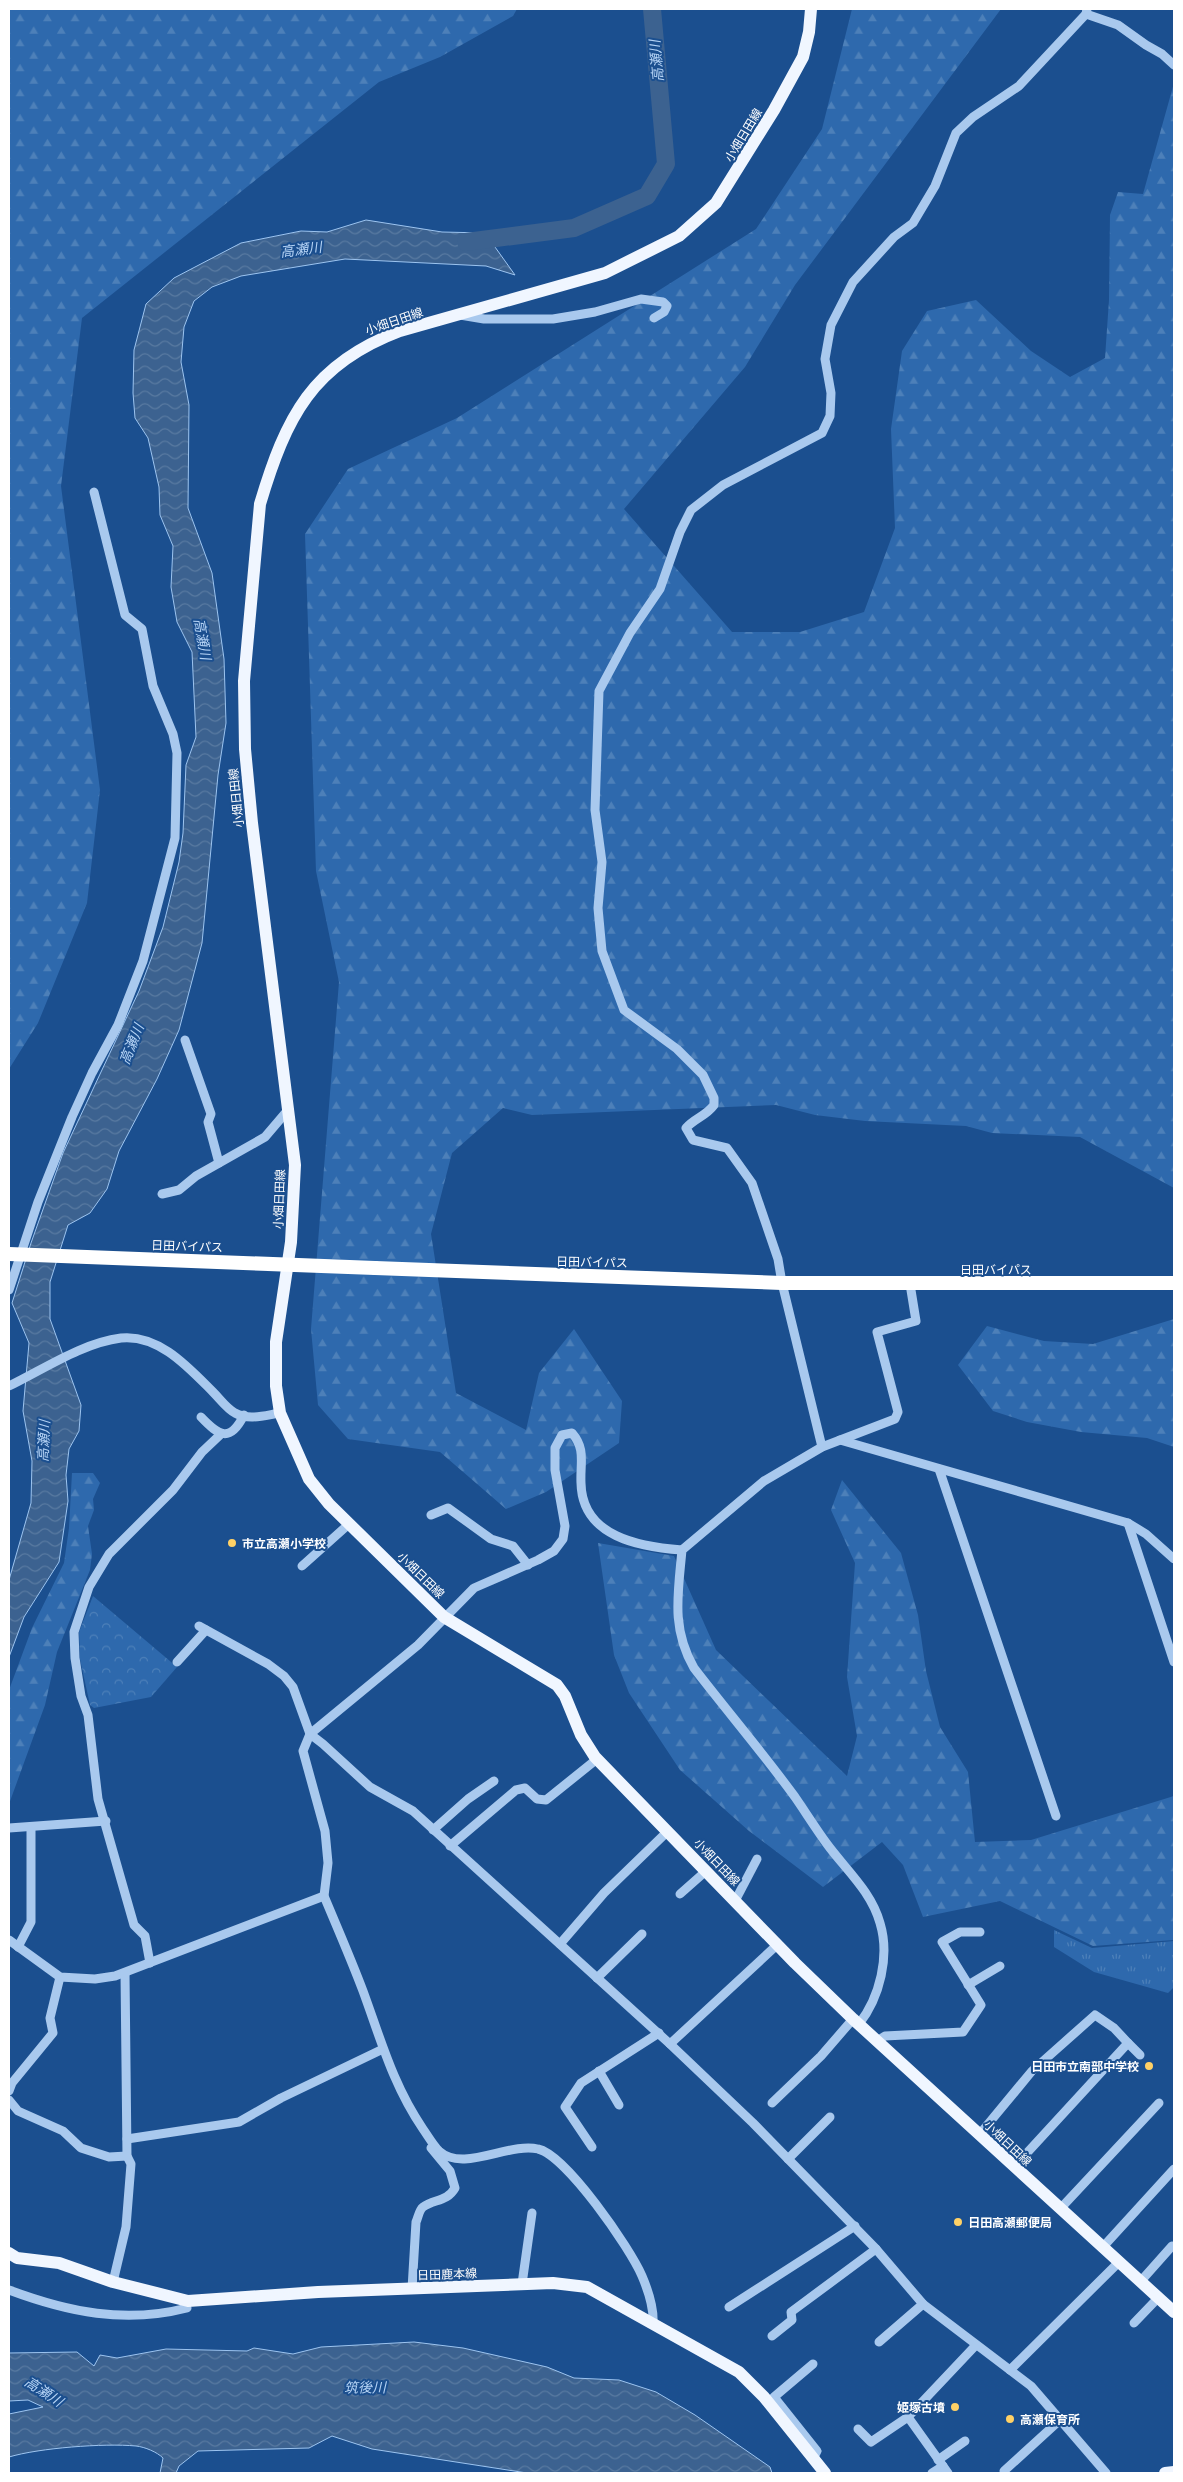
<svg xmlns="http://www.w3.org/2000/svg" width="1183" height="2482" font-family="Lato,'Noto Sans JP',sans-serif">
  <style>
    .grass { fill: url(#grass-tufts) }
    .forest { fill: url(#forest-firs) }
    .park { fill: url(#park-crowns) }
    .water { fill: url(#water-waves); stroke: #9cc4f0 }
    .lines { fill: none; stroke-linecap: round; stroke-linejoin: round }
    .river { stroke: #3c6290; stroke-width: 18 }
    .minor { stroke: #a9c9ee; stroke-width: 9 }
    .major { stroke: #f0f6ff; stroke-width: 12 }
    .highway { stroke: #fff; stroke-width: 14 }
    .highway-bridge { stroke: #fff; stroke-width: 14 }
    .poi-dot { fill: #ffd166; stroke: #1b4f8f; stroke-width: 2 }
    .labels { text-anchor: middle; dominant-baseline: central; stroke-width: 4; stroke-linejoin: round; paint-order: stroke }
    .street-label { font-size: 12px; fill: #fff; stroke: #1b4f8f }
    .poi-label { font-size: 12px; font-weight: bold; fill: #fff; stroke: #1b4f8f; text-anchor: start }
    .water-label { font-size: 14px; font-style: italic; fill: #b5d3f5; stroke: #1b4f8f }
  </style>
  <defs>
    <pattern id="grass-tufts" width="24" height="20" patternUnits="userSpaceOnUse" patternTransform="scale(1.25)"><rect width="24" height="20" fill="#2e69ad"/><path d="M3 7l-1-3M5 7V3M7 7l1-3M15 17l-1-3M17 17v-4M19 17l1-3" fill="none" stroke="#4d80b9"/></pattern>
    <pattern id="forest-firs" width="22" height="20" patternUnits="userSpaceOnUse" patternTransform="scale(1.25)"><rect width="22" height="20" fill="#2e69ad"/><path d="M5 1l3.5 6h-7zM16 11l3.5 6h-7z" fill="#4d80b9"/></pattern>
    <pattern id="park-crowns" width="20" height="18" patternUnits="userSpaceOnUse" patternTransform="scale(1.25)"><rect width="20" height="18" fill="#2e69ad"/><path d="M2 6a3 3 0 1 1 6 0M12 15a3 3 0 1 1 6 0" fill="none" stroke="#4d80b9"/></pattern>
    <pattern id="water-waves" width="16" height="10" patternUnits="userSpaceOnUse" patternTransform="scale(1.25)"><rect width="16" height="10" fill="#3c6290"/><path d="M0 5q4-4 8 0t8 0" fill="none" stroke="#597aa1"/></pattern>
  </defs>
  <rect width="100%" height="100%" fill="#1b4f8f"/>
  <!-- grass -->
  <path class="grass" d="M1054 1930 1092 1948 1174 1941V1987L1168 1993 1094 1972 1054 1947Z"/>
  <!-- forest -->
  <g class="forest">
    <path d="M9 9H517L513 16 440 57 379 82 82 318 61 486 100 790 87 903 38 1023 9 1069Z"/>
    <path d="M852 9H1001L795 285 745 367 624 509 732 632H800L864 612 895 528 891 429 902 351 927 311 976 300 1031 351 1070 377 1105 358 1109 300 1110 215 1118 192 1143 194 1174 83V1188L1080 1137 992 1133 966 1126 865 1121 815 1115 776 1105 532 1115 503 1108 452 1153 431 1234 456 1393 526 1430 539 1373 574 1329 622 1401 619 1443 546 1492 506 1509 440 1452 348 1439 318 1405 311 1329 339 982 316 871 305 534 348 469 457 418 756 229 822 129Z"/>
    <path d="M1174 1319V1447L1147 1438 1081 1432 1027 1422 993 1411 958 1365 987 1326 1044 1341 1093 1344Z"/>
    <path d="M72 1473H93L100 1483 93 1499 94 1510 88 1526 92 1554 90 1570 57 1652 45 1705 9 1804V1690L32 1628 64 1563 69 1528Z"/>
    <path d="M842 1480 901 1553 918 1615 926 1671 940 1727 968 1772 975 1842 1031 1840 1174 1796V1940L1093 1946 1000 1901 923 1917 903 1865 882 1842 823 1887 749 1831 680 1770 629 1693 614 1655 598 1543 674 1556 716 1650 847 1776 857 1736 847 1677 855 1563 831 1510Z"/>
  </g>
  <!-- park -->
  <path class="park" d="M93 1596 177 1667 151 1697 94 1708 90 1705 80 1659 79 1632Z"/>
  <!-- water -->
  <g class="water">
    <path d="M366 220 442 232 485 233 515 275 486 266 345 259 241 276 212 287 194 301 184 327 181 362 189 405 188 508 212 573 224 659 226 723 218 775 202 943 179 1030 157 1079 119 1151 107 1189 90 1213 68 1225 50 1282V1319L81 1405 79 1431 69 1449 66 1475 68 1501 59 1562 24 1617 9 1657V1580L31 1503 32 1461 23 1411 29 1343 12 1303 31 1243 63 1153 139 991 163 927 179 862 183 833 186 765 196 737 192 652 177 622 171 587 173 546 160 515 159 487 148 438 135 418 133 393 134 350 146 304 174 278 241 243 301 231 327 232Z"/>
    <path d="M414 2342 463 2348 547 2367 574 2378 619 2380 656 2392 695 2415 770 2467 772 2473H527L372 2449 332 2436 309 2448 198 2451 179 2466 176 2473H160L163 2458C157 2452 145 2447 136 2446 104 2443 39 2448 9 2457V2414L43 2407 28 2400 9 2401V2353L77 2352 94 2366 100 2355 117 2358 166 2349 247 2351 254 2348 293 2354 321 2347Z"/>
  </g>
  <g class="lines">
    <!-- river -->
    <path class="river" d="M466 242 574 228 647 196 666 164 652 9"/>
    <!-- minor -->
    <g class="minor">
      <path d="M1086 14 1118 25 1146 45 1162 54 1174 65"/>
      <path d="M460 315 484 319H553L595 312 641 299 663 302 667 306 664 312 654 318"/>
      <path d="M185 1040 211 1114 208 1122 219 1163"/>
      <path d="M162 1194 179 1190 196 1176 265 1137 288 1110"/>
      <path d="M9 1290 38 1202 72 1117 92 1073 118 1025 143 961 175 838 177 753 173 734 153 686 142 629 125 615 94 492"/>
      <path d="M9 1386C44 1369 82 1343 121 1338 159 1334 189 1368 213 1392 220 1399 227 1409 235 1413 249 1421 266 1415 280 1413"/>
      <path d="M201 1417C219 1436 230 1443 244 1415"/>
      <path d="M840 1440 1128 1523 1146 1534 1174 1559"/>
      <path d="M822 1447 782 1283 778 1259 752 1183 727 1148 693 1140 686 1128C695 1118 706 1116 714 1105V1098L703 1075 677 1049 624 1010 602 951 598 908 602 862 595 810 599 691 630 633 660 589 680 532 691 510 723 485 822 433 830 416 831 393 825 359 831 325 853 282 894 237 913 223 935 186 956 133 973 117 1019 86 1086 14 1087 9"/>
      <path d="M939 1469 1056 1816"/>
      <path d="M431 1515 448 1508 491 1539 513 1546 528 1565"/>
      <path d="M1128 1523 1174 1662"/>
      <path d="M302 1566 349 1524"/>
      <path d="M199 1626 268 1664 284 1676 293 1687 310 1734 323 1744 370 1787 413 1811 670 2044 753 2123 876 2249 923 2304 1031 2386 1106 2473"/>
      <path d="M177 1662 206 1630"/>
      <path d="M9 1828 106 1821"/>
      <path d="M433 1830 468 1799 494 1781"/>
      <path d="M450 1846 516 1790 525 1788 537 1799 546 1800 597 1759"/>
      <path d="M680 1894 706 1871"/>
      <path d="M735 1901 757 1859"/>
      <path d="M9 1940 60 1977 95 1979 115 1976 324 1896"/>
      <path d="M560 1944 604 1893 668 1831"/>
      <path d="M18 1947 31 1922V1828"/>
      <path d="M150 1963 145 1936 134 1925 98 1799 88 1715 81 1696 75 1658 74 1632 89 1587 109 1554 173 1490 202 1452 221 1434"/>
      <path d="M597 1978 642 1934"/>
      <path d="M968 1985 1000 1966"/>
      <path d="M859 2024C880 1997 890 1956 880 1923 871 1891 846 1870 827 1844 816 1829 806 1813 795 1797 763 1753 727 1711 694 1668 671 1628 678 1594 682 1550L764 1481 822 1447 895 1419 898 1412 877 1332 916 1321 910 1284"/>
      <path d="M877 2041 885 2036 963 2032 981 2005 942 1942 960 1932H980"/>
      <path d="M1128 2043 1140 2055"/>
      <path d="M670 2044 777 1945"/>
      <path d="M599 2071 619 2105"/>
      <path d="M9 2091 12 2083 53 2033 50 2018 60 1977"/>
      <path d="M9 2100 18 2111 63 2131 81 2148 109 2157 127 2156"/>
      <path d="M772 2103 821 2056 853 2019"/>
      <path d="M979 2135 1032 2071 1095 2015 1114 2028 1128 2043 1014 2167"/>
      <path d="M127 2139 239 2122 281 2098 383 2049"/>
      <path d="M592 2147 565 2107 581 2083 659 2033"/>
      <path d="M788 2159 830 2117"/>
      <path d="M1060 2209 1159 2103"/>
      <path d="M1102 2248 1174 2169"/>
      <path d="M113 2282 126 2227 131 2164 127 2156 125 1973"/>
      <path d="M1140 2282 1172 2246"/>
      <path d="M522 2284 532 2213"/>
      <path d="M412 2289 416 2222C418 2218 419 2210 423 2207 434 2199 447 2202 455 2188L450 2171 431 2148"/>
      <path d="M9 2290C68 2312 125 2324 187 2308"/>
      <path d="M729 2307 855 2226"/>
      <path d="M1134 2323 1158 2298"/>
      <path d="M653 2324C654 2309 648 2290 642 2276 630 2248 566 2155 538 2149 509 2142 463 2173 439 2151 433 2145 428 2136 423 2129 393 2085 381 2040 363 1991 351 1959 337 1927 324 1896L328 1863 325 1831 303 1751 310 1734 418 1645 474 1588 538 1560 554 1551 563 1539 565 1526 555 1470V1448L562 1435 572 1433C586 1449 580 1463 581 1483 582 1537 640 1547 682 1550"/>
      <path d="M772 2336 792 2320 791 2312 876 2249"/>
      <path d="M879 2342 923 2304"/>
      <path d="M813 2364 774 2397 817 2451 813 2459"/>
      <path d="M1010 2370 1118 2263"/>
      <path d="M858 2429 871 2442 908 2417"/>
      <path d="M938 2460 965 2441"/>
      <path d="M1004 2471 1060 2420"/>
      <path d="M932 2473 943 2466"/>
      <path d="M948 2473 908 2417 976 2345"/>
    </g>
    <!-- major -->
    <g class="major">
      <path d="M811 9 809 32 803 57 774 110 716 203 679 236 605 273 400 331C312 364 286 417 260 504L244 681 245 749 252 823 295 1165 291 1242 276 1342V1386L280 1413 309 1479 329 1504 444 1617 557 1685 565 1696 581 1735 595 1757 795 1963 853 2019 1174 2312"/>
      <path d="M9 2253 17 2258 59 2263 113 2282 188 2301 318 2292 553 2283 587 2287 739 2372 764 2397 825 2473"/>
      <path d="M1165 2473 1174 2472"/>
    </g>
    <!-- highway -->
    <path class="highway" d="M375 1268 782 1283H1174"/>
    <!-- highway-bridge -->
    <path class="highway-bridge" d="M9 1254 375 1268"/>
  </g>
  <!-- markers -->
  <g class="poi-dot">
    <circle cx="232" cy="1543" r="5"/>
    <circle cx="1149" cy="2066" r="5"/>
    <circle cx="958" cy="2222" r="5"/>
    <circle cx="955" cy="2407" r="5"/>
    <circle cx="1010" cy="2419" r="5"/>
  </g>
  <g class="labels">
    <!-- street labels -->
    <g class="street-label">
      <text transform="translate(743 135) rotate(-59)">小畑日田線</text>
      <text transform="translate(394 321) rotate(-19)">小畑日田線</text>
      <text transform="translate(236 798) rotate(-96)">小畑日田線</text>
      <text transform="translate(279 1199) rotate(-88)">小畑日田線</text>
      <text transform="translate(187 1246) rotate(2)">日田バイパス</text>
      <text transform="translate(592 1262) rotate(1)">日田バイパス</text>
      <text x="996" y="1269">日田バイパス</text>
      <text transform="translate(421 1575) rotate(44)">小畑日田線</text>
      <text transform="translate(717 1862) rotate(46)">小畑日田線</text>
      <text transform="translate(1008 2143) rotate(43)">小畑日田線</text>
      <text transform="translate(447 2274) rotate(-2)">日田鹿本線</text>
    </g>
    <!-- poi labels -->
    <g class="poi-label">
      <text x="242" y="1543">市立高瀬小学校</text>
      <text x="1139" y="2066" text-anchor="end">日田市立南部中学校</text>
      <text x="968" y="2222">日田高瀬郵便局</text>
      <text x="945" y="2407" text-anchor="end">姫塚古墳</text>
      <text x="1020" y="2419">高瀬保育所</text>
    </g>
    <!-- water labels -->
    <g class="water-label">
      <text transform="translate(656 61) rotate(-95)">高瀬川</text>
      <text transform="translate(301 249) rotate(-7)">高瀬川</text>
      <text transform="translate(203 639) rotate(80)">高瀬川</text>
      <text transform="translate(131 1044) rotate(-68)">高瀬川</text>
      <text transform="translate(43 1441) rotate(-87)">高瀬川</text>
      <text transform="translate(365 2387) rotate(-1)">筑後川</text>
      <text transform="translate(44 2391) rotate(33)">高瀬川</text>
    </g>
  </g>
  <!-- border -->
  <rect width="1183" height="2482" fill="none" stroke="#ffffff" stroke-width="20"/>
</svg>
